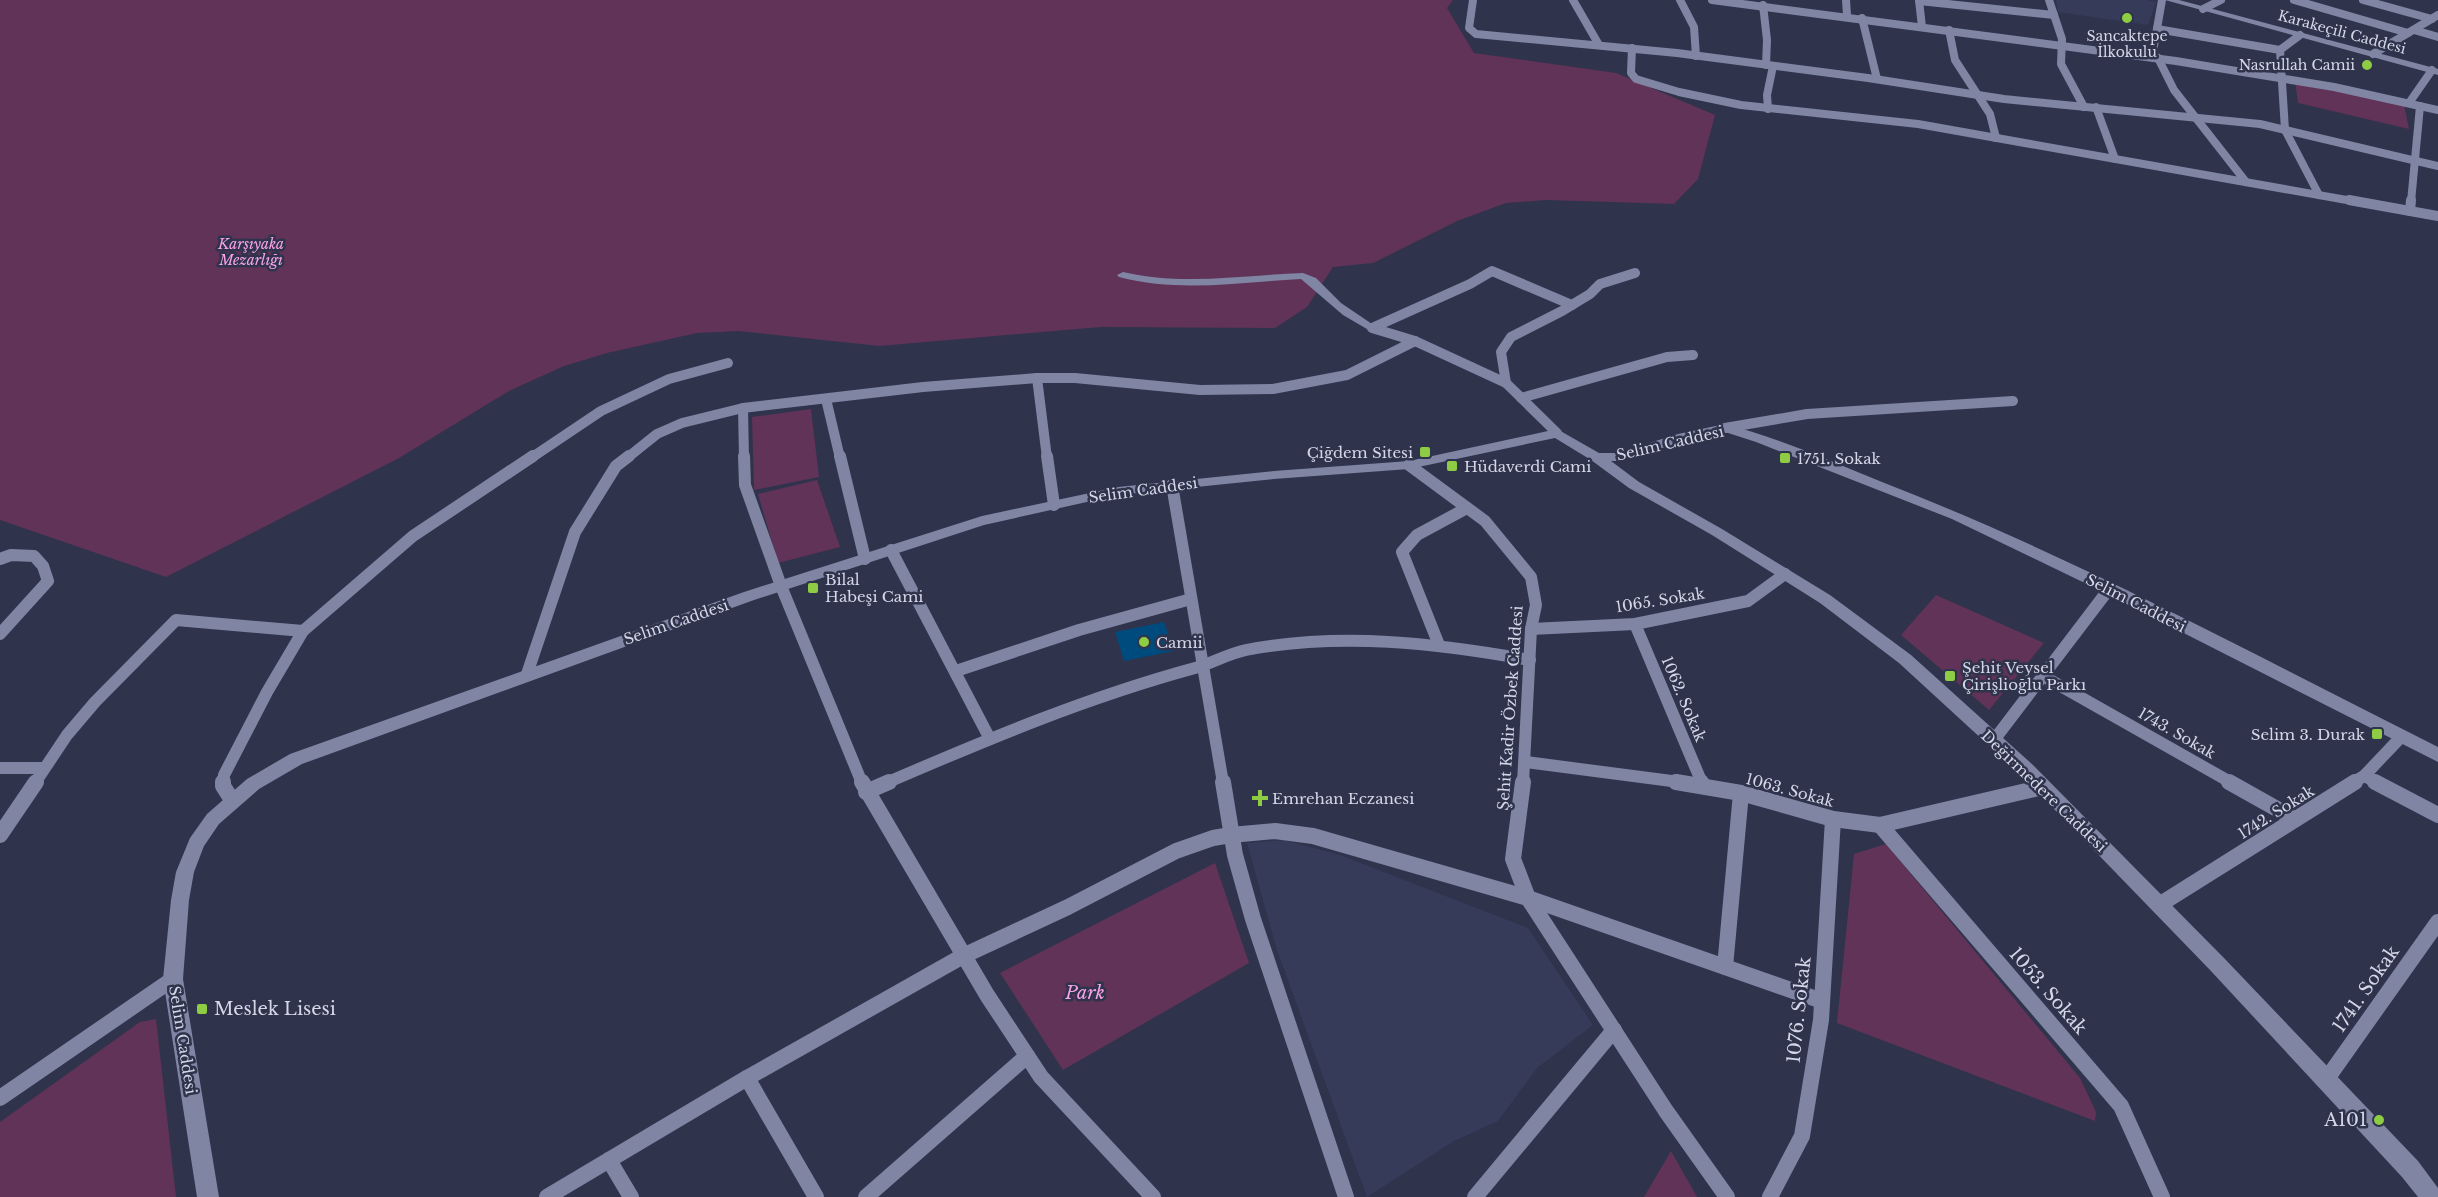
<svg xmlns="http://www.w3.org/2000/svg" width="2438" height="1197" font-family="'Libre Baskerville',serif">
  <style>
    .built { fill: #363b5a }
    .green { fill: #613358 }
    .building { fill: #004b7e }
    .lines { fill: none; stroke-linecap: round; stroke-linejoin: round }
    .street-far3 { stroke: #7f85a2; stroke-width: 8 }
    .street-far2 { stroke: #7f85a2; stroke-width: 10 }
    .street-far1 { stroke: #7f85a2; stroke-width: 12 }
    .street { stroke: #7f85a2; stroke-width: 16 }
    .secondary { fill: #7f85a2; fill-rule: evenodd }
    .poi-dot { fill: #8ecd43; stroke: #2f334c; stroke-width: 2 }
    .labels { text-anchor: middle; dominant-baseline: central; stroke-width: 5; stroke-linejoin: round; paint-order: stroke }
    .far-street-label { font-size: 14px; fill: #d3d7e7; stroke: #2f334c }
    .far-poi-label { font-size: 14px; fill: #d3d7e7; stroke: #2f334c }
    .far-park-label { font-size: 14px; font-style: italic; fill: #faa2e8; stroke: #2f334c }
    .street-label { font-size: 15px; fill: #d3d7e7; stroke: #2f334c }
    .poi-label { font-size: 15px; fill: #d3d7e7; stroke: #2f334c; text-anchor: start }
    .near-street-label { font-size: 18px; fill: #d3d7e7; stroke: #2f334c }
    .near-park-label { font-size: 18px; font-style: italic; fill: #faa2e8; stroke: #2f334c }
    .near-poi-label { font-size: 18px; fill: #d3d7e7; stroke: #2f334c; text-anchor: start }
  </style>
  <rect width="100%" height="100%" fill="#2f334c"/>
  <!-- built -->
  <g class="built">
    <path d="M2056 0H2147L2156 2 2148 25 2058 12Z"/>
    <path d="M1284 840 1340 855 1528 928 1593 1025 1537 1068 1498 1121 1454 1141 1367 1197 1277 950 1247 843Z"/>
  </g>
  <!-- green -->
  <g class="green">
    <path d="M0 0H1453L1447 8 1474 53 1616 73 1715 115 1698 179 1674 204 1546 200 1506 203 1457 221 1373 263 1333 267 1307 307 1275 328 1101 327 879 346 739 331 697 333 607 353 564 366 509 391 399 458 166 577 0 520Z"/>
    <path d="M2295 81 2404 104 2409 129 2298 103Z"/>
    <path d="M811 409 819 477 754 490 752 417Z"/>
    <path d="M817 480 840 547 778 563 758 494Z"/>
    <path d="M1936 595 2044 643 1989 710 1901 635Z"/>
    <path d="M1886 844 2080 1078 2096 1112 2095 1121 1837 1023 1854 854Z"/>
    <path d="M1215 863 1249 963 1063 1070 1000 973Z"/>
    <path d="M156 1019 176 1197H0V1122L140 1022Z"/>
    <path d="M1671 1151 1697 1197H1644Z"/>
  </g>
  <!-- building -->
  <path class="building" d="M1164 622 1174 651 1124 661 1115 632Z"/>
  <g class="lines">
    <!-- street-far3 -->
    <g class="street-far3">
      <path d="M1473 0 1469 28 1476 34 1677 53 1868 78 2004 99 2260 124 2438 166"/>
      <path d="M1573 0 1599 45"/>
      <path d="M1680 0 1694 27 1696 56"/>
      <path d="M1712 0 2176 61 2334 87 2438 110"/>
      <path d="M1846 0 1847 15"/>
      <path d="M1919 0 1922 27"/>
      <path d="M2049 0 2062 39 2061 64 2084 107"/>
      <path d="M2294 0 2408 33"/>
      <path d="M2363 0 2432 19"/>
      <path d="M1919 1 2054 15"/>
      <path d="M1763 5 1767 40 1766 65"/>
      <path d="M2203 9 2221 0"/>
      <path d="M1862 18 1877 79"/>
      <path d="M2157 29 2280 50"/>
      <path d="M1949 30 1955 60 1990 114 1996 138"/>
      <path d="M2414 30 2438 37"/>
      <path d="M2300 35 2280 50 2285 130 2319 195"/>
      <path d="M1632 48 1631 73 1636 79 1679 92 1741 105 1918 124 2358 202"/>
      <path d="M2373 54 2438 15"/>
      <path d="M2152 57 2162 0"/>
      <path d="M2158 58 2174 90 2246 182"/>
      <path d="M2409 103 2432 70"/>
      <path d="M2096 107 2115 159"/>
      <path d="M1768 109 1767 95 1773 66"/>
      <path d="M2411 202 2420 106"/>
    </g>
    <!-- street-far2 -->
    <g class="street-far2">
      <path d="M2349 200 2438 216"/>
      <path d="M2410 211 2411 200"/>
      <path d="M1037 378 1047 458"/>
      <path d="M1506 383 1415 341 1372 328 1470 284 1492 271 1572 305"/>
      <path d="M1521 398 1667 357 1693 355"/>
      <path d="M826 399 840 458"/>
      <path d="M743 408 744 458"/>
      <path d="M1725 428 1807 414 2013 401"/>
      <path d="M1557 433 1506 383 1501 352 1511 337 1562 311 1590 294 1600 284 1635 273"/>
      <path d="M531 458 601 411 669 379 728 363"/>
      <path d="M627 458 657 434 682 423 743 408 923 387 1037 378H1075L1200 390 1273 389 1347 375 1415 341"/>
    </g>
    <!-- street-far1 -->
    <g class="street-far1">
      <path d="M744 456 745 485 781 586 862 783"/>
      <path d="M840 456 865 559"/>
      <path d="M1047 456 1054 505"/>
      <path d="M1409 465 1485 521 1531 577 1536 605 1531 629 1523 783"/>
      <path d="M1172 485 1223 783"/>
      <path d="M891 550 990 739"/>
      <path d="M0 559 11 555 34 556 43 566 48 581 0 634"/>
      <path d="M1635 624 1702 783"/>
      <path d="M1531 629 1635 624 1748 601 1785 574"/>
      <path d="M1439 645 1402 552 1417 535 1467 508"/>
      <path d="M956 671 1079 630 1191 599"/>
      <path d="M527 674 575 532 616 466 629 456"/>
      <path d="M2043 676 2232 783"/>
      <path d="M1994 740 2109 589"/>
      <path d="M1526 762 1687 783"/>
      <path d="M0 768H44"/>
      <path d="M2364 776 2378 783"/>
      <path d="M35 783 67 735 95 702 176 620 303 631"/>
      <path d="M223 783 224 775 267 692 303 631 413 536 533 456"/>
      <path d="M886 783C988 739 1088 697 1195 668 1213 663 1227 654 1246 650 1341 632 1436 643 1530 660"/>
      <path d="M2352 783 2364 776 2401 737"/>
    </g>
    <!-- street -->
    <g class="street">
      <path d="M223 782V786L232 800"/>
      <path d="M862 782 987 995 1041 1077 1153 1197"/>
      <path d="M1223 782 1235 855 1253 919 1346 1197"/>
      <path d="M1523 782 1513 859 1528 898 1666 1111 1727 1197"/>
      <path d="M1676 782 1741 793 1833 819 1880 825 2043 787"/>
      <path d="M1701 782 1703 786"/>
      <path d="M2229 782 2295 819"/>
      <path d="M2375 782 2438 815"/>
      <path d="M866 792 889 782"/>
      <path d="M1880 825 2121 1106 2162 1197"/>
      <path d="M0 835 36 782"/>
      <path d="M2159 905 2355 782"/>
      <path d="M1725 967 1741 793"/>
      <path d="M747 1078 816 1197"/>
      <path d="M2326 1080 2438 922"/>
      <path d="M0 1098 173 979"/>
      <path d="M609 1160 631 1197"/>
      <path d="M547 1197 747 1078 963 956 1068 907 1176 851 1213 838 1231 835 1275 831 1313 836 1528 898 1822 1001"/>
      <path d="M866 1197 1027 1056"/>
      <path d="M1475 1197 1614 1030"/>
      <path d="M1770 1197 1802 1136 1821 1020 1833 819"/>
    </g>
    <!-- secondary -->
    <g class="secondary">
      <path d="M2165 0H2179L2438 69V75Z"/>
      <path d="M1123 272C1182 286 1243 275 1303 273L1316 278 1341 303 1378 328 1372 332 1343 315 1301 279C1240 282 1180 293 1119 277L1117 275Z"/>
      <path d="M1725 424C1779 438 1831 461 1882 482 2073 556 2255 655 2438 747V762L2093 587 1952 519 1756 442 1725 432 1686 441 1618 461H1611L1639 482 1722 529 1830 595 1911 655 2033 765 2224 958 2418 1161 2438 1188V1197H2418L2402 1177 2210 970 2021 775 1899 663 1820 603 1712 535 1629 488 1591 460 1555 438 1409 469 1274 479 1118 495 984 525 754 600 302 764 259 789 219 824 204 846 194 872 189 900 183 979 219 1197H197L163 979 171 900 176 872 190 838 207 814 247 779 290 754 744 592 982 516 1118 487 1274 471 1409 461 1557 429 1599 453H1617L1678 434Z"/>
    </g>
  </g>
  <!-- markers -->
  <g class="poi-dot">
    <circle cx="2127" cy="18" r="6"/>
    <circle cx="2367" cy="65" r="6"/>
    <rect x="1419" y="446" width="12" height="12" rx="3"/>
    <rect x="1779" y="452" width="12" height="12" rx="3"/>
    <rect x="1446" y="460" width="12" height="12" rx="3"/>
    <rect x="807" y="582" width="12" height="12" rx="3"/>
    <circle cx="1144" cy="642" r="6"/>
    <rect x="1944" y="670" width="12" height="12" rx="3"/>
    <rect x="2371" y="728" width="12" height="12" rx="3"/>
    <path d="M1257 789h6v6h6v6h-6v6h-6v-6h-6v-6h6z"/>
    <rect x="196" y="1003" width="12" height="12" rx="3"/>
    <circle cx="2379" cy="1120" r="6"/>
  </g>
  <g class="labels">
    <!-- far-street labels -->
    <g class="far-street-label">
      <text transform="translate(2342 32) rotate(15)">Karakeçili Caddesi</text>
    </g>
    <!-- far-poi labels -->
    <g class="far-poi-label">
      <text x="2127" y="36">Sancaktepe<tspan x="2127" dy="16">İlkokulu</tspan></text>
      <text x="2355" y="65" text-anchor="end">Nasrullah Camii</text>
    </g>
    <!-- far-park labels -->
    <g class="far-park-label">
      <text x="251" y="244">Karşıyaka<tspan x="251" dy="16">Mezarlığı</tspan></text>
    </g>
    <!-- street labels -->
    <g class="street-label">
      <text transform="translate(1670 443) rotate(-13)">Selim Caddesi</text>
      <text transform="translate(1143 490) rotate(-8)">Selim Caddesi</text>
      <text transform="translate(1660 600) rotate(-9)">1065. Sokak</text>
      <text transform="translate(2136 603) rotate(27)">Selim Caddesi</text>
      <text transform="translate(676 622) rotate(-19)">Selim Caddesi</text>
      <text transform="translate(1684 699) rotate(67)">1062. Sokak</text>
      <text transform="translate(1510 708) rotate(-86)">Şehit Kadir Özbek Caddesi</text>
      <text transform="translate(2177 733) rotate(30)">1743. Sokak</text>
      <text transform="translate(1790 790) rotate(15)">1063. Sokak</text>
      <text transform="translate(2044 791) rotate(44)">Değirmedere Caddesi</text>
      <text transform="translate(2276 812) rotate(-32)">1742. Sokak</text>
      <text transform="translate(183 1040) rotate(81)">Selim Caddesi</text>
    </g>
    <!-- poi labels -->
    <g class="poi-label">
      <text x="1413" y="452" text-anchor="end">Çiğdem Sitesi</text>
      <text x="1797" y="458">1751. Sokak</text>
      <text x="1464" y="466">Hüdaverdi Cami</text>
      <text x="825" y="579">Bilal<tspan x="825" dy="17">Habeşi Cami</tspan></text>
      <text x="1156" y="642">Camii</text>
      <text x="1962" y="667">Şehit Veysel<tspan x="1962" dy="17">Çirişlioğlu Parkı</tspan></text>
      <text x="2365" y="734" text-anchor="end">Selim 3. Durak</text>
      <text x="1272" y="798">Emrehan Eczanesi</text>
    </g>
    <!-- near-street labels -->
    <g class="near-street-label">
      <text transform="translate(2366 989) rotate(-55)">1741. Sokak</text>
      <text transform="translate(2048 991) rotate(49)">1053. Sokak</text>
      <text transform="translate(1799 1010) rotate(-84)">1076. Sokak</text>
    </g>
    <!-- near-park labels -->
    <g class="near-park-label">
      <text x="1085" y="993">Park</text>
    </g>
    <!-- near-poi labels -->
    <g class="near-poi-label">
      <text x="214" y="1009">Meslek Lisesi</text>
      <text x="2367" y="1120" text-anchor="end">A101</text>
    </g>
  </g>
</svg>
